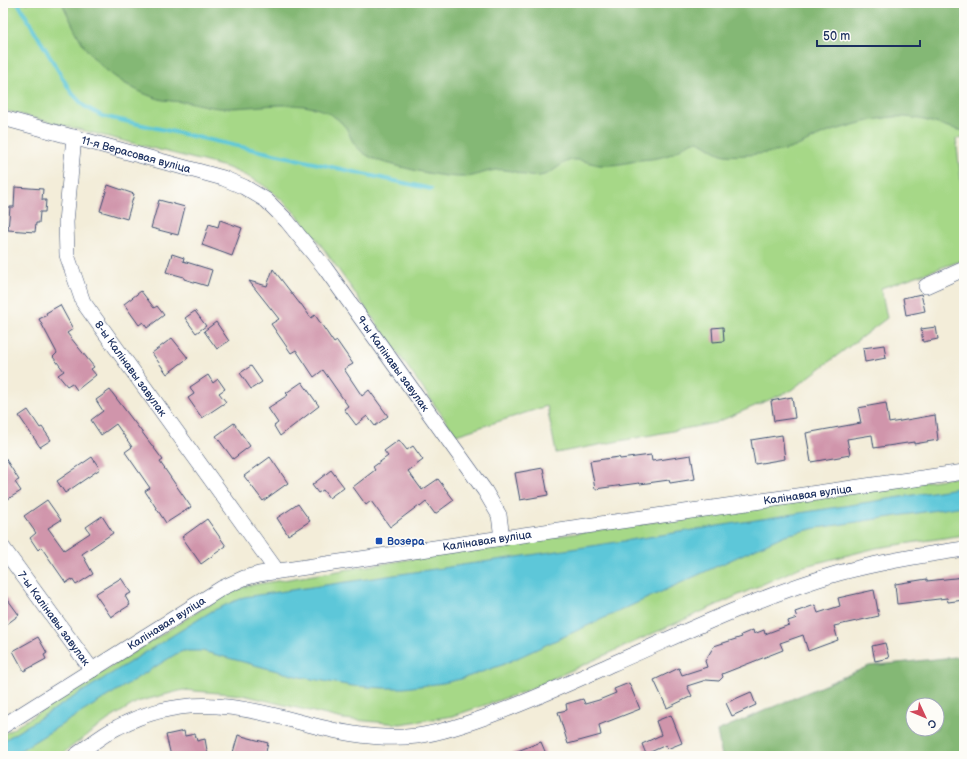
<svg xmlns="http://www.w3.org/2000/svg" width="967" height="759" font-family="'Balsamiq Sans',sans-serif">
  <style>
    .green { fill: #a6d887; stroke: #608472 }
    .forest { fill: #84b874; stroke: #507469; fill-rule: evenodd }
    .water { fill: #5dc7d9; stroke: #3c7b9c }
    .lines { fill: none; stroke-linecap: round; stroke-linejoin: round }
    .stream { stroke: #5dc7d9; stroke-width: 4 }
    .building { fill: #d095ab }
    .minor-casing { stroke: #3b4c70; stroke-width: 16 }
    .minor { stroke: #fff; stroke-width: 15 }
    .transit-dot { fill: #1a4fb4; stroke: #fdfcf7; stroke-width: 1.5 }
    .labels { text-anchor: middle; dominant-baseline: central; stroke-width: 3; stroke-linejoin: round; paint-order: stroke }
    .street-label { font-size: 11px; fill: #1b2f5e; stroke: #fdfcf7 }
    .transit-label { font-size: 11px; font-weight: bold; fill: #164399; stroke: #fdfcf7; text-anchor: start }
  </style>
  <rect width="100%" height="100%" fill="#fdfcf7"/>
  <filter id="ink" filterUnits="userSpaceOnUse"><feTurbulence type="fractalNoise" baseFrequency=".025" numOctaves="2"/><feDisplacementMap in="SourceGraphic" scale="8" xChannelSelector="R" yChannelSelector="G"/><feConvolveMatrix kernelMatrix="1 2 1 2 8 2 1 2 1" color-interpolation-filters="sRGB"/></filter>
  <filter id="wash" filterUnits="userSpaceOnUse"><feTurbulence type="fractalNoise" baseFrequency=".012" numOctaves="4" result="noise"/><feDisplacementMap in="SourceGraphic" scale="16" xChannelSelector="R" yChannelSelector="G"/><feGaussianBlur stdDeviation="0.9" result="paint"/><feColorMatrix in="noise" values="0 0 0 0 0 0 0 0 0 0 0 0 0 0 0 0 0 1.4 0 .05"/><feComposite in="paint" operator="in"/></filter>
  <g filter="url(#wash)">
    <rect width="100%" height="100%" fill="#f3edd9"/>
    <!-- green -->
    <g class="green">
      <path d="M3 3H964V138L956 139 964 204V260L881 288 887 318 790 391 715 423 556 453 547 406 456 435 313 234C299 217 285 201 267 188 255 179 240 173 226 167L3 110Z"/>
      <path d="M964 476V535L876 548 801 567 523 692 453 716 400 724 343 719 243 695 183 690 137 702 108 720 59 756H3V735L194 614 221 597 246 586 497 545Z"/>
    </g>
    <!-- forest -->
    <g class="forest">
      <path d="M62 3H964V131C944 127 925 118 904 117 886 115 848 126 829 132 813 137 799 148 781 151 767 153 739 157 725 155 714 153 703 141 696 141 688 141 682 149 675 152 665 158 652 159 640 160 627 163 613 166 600 165 591 164 582 159 572 160 561 162 555 172 544 175 528 180 519 171 505 170 491 168 479 176 466 177 445 178 411 170 390 164 377 161 364 156 355 145 352 141 350 136 348 131 342 120 327 111 315 108 286 101 256 108 227 108 213 109 200 104 187 102 179 102 171 101 163 100 134 93 100 70 84 46 76 33 69 17 62 3Z"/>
      <path d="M964 656V756H722L717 731 869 666ZM913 705H937V729H913Z"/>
    </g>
    <!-- water -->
    <path class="water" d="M964 487V506L817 528 785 535 502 665 461 679 443 683 404 688H384L353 686 300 677 202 651H183L176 654 11 756H3V741L212 611 244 597 592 546Z"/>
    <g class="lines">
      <!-- stream -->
      <path class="stream" d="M18 3 71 92 84 106 102 116 431 189"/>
    </g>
    <g id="blocks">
      <!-- building -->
      <g class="building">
        <path d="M108 185 134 194 127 219 100 211Z"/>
        <path d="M15 187 43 189 42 200H46L45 212H40L39 223H36L35 232 8 230 10 207H14Z"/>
        <path d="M159 200 185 207 178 235 151 228Z"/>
        <path d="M220 220 242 228 232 256 202 245 209 224 218 227Z"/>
        <path d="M172 254 184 258 183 261 212 270 207 286 184 279V277L166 272Z"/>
        <path d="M273 269 300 304H301L311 318 315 315 334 343 337 341 353 364 344 369 362 396 369 390 388 416 375 426 367 416 356 425 344 409 348 406 323 370 314 377 296 350 291 353 271 324 279 319 249 281 267 286Z"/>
        <path d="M141 291 154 308 157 306 164 315 147 328 143 322 139 325 124 304Z"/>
        <path d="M921 294 925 311 906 315 903 298Z"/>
        <path d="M60 305 73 329 67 333 94 367 91 369 96 375 77 390 72 383 67 386 58 375 64 371 53 357 57 353 39 319 47 315 46 313Z"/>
        <path d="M195 311 206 326 196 333 185 318Z"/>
        <path d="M216 322 229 341 217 349 204 331Z"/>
        <path d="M723 327 724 341 713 342 712 328Z"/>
        <path d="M936 327 938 339 923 342 921 329Z"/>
        <path d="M172 338 188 358 167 374 152 353Z"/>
        <path d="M884 345 886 358 865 362 863 348Z"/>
        <path d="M251 366 262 382 251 389 240 373Z"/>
        <path d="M208 375 213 383 218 379 225 389 219 393 226 402 202 418 188 398 194 394 190 387Z"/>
        <path d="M302 382 319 406 280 436 274 426 278 423 268 408 288 395 286 393Z"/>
        <path d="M110 390 163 460 160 462 191 507 166 523 145 491 150 488 125 452 132 447 116 424 101 435 91 420 103 411 96 400Z"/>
        <path d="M792 397 795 418 774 421 771 401Z"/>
        <path d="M886 403 889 423 935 415 938 440 914 444V442L874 448 872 435 847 439 850 455 811 462 806 433 861 423 858 408Z"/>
        <path d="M28 410 40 428 42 427 51 440 40 447 19 416Z"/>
        <path d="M234 423 250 446 233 459 216 436Z"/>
        <path d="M782 435 785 459 755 464 751 440Z"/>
        <path d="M399 440 407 450 413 446 423 460 408 471 422 490 438 479 454 500 435 514 426 502 420 507 419 505 390 527 371 501 366 505 353 487 375 470 373 467 388 456 384 451Z"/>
        <path d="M3 455 19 480 15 482 21 491 3 502Z"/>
        <path d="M651 455 652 461 691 455 695 479 670 483 669 480 640 484 639 483 595 489 590 461 619 457 620 459Z"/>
        <path d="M92 457 100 469 65 493 57 481Z"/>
        <path d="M270 457 288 483 263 501 244 476Z"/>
        <path d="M543 468 548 495 520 500 515 473Z"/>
        <path d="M331 470 344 487 329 498 323 490 318 493 312 485Z"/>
        <path d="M47 500 61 520 48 528 64 550 90 533 86 527 102 516 113 533 82 554 93 574 76 585 72 579 66 583 41 547 38 550 30 538 36 533 24 516Z"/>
        <path d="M298 504 310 521 288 535 277 518Z"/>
        <path d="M207 519 226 546 201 564 182 537Z"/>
        <path d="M964 577V600L948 602 947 598 897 604 895 584 927 579V581Z"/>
        <path d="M121 578 131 593 125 596 130 605 111 617 95 594Z"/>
        <path d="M874 590 879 616 834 626 838 640 808 651 803 635 780 643 783 650 722 674 723 677 719 681 706 680 687 686 692 696 667 708 654 680 679 668 682 675 707 667 705 661 714 646 742 637 741 635 753 630 754 634 764 630 765 634 789 625 788 621 797 618 795 612 815 605 818 613 840 606 838 598Z"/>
        <path d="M3 593 19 615 3 627Z"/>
        <path d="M38 637 47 653 44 655 46 659 24 671 13 651Z"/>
        <path d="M885 643 889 658 875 661 872 646Z"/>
        <path d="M629 683 640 709 599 725 601 735 568 744 558 712 567 710 566 704 583 699 585 704 599 700 616 693 614 689Z"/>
        <path d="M751 692 756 705 732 716 726 703Z"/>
        <path d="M671 715 682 743 667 749 666 745 646 754 642 744 661 735 656 721Z"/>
        <path d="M184 731 185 736 195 734 197 741 205 739 208 756H171L166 735Z"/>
        <path d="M238 735 268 743 265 756H232Z"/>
        <path d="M541 742 547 756H507V755Z"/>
      </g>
    </g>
  </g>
  <g filter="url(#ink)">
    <use href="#blocks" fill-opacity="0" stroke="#3b4c70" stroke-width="1"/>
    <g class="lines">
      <!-- minor casing -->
      <g class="minor-casing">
        <g id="minor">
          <path id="s1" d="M3 118 223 178 244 187 266 200 287 221 325 268 485 491 499 515 502 538"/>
          <path id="s2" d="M74 137 66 222 67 255 83 302 277 571"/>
          <path d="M926 286 964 269"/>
          <path id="s3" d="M3 548 92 670"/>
          <path id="s4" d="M3 726 222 588 244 578 259 574 502 538 964 472"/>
          <path d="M75 756C89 746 103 734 118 727 177 696 230 703 292 720 333 731 374 741 417 736 445 732 473 722 499 712 537 698 574 681 612 664 686 632 761 595 839 573 880 562 922 555 964 549"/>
        </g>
      </g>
      <!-- minor -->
      <use href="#minor" class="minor"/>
    </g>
  </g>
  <!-- markers -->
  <rect class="transit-dot" x="375" y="537" width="8" height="8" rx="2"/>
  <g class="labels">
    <!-- street labels -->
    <g class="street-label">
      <text stroke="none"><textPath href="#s1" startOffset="138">11-я Верасовая вуліца</textPath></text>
      <text stroke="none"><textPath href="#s1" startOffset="484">9-ы Калінавы завулак</textPath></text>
      <text stroke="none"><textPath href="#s2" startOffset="250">8-ы Калінавы завулак</textPath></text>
      <text stroke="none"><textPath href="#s4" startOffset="853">Калінавая вуліца</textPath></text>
      <text stroke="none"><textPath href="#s4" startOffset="529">Калінавая вуліца</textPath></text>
      <text stroke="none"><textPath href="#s3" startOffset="87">7-ы Калінавы завулак</textPath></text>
      <text stroke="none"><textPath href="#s4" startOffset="193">Калінавая вуліца</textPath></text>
    </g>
    <!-- transit labels -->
    <g class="transit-label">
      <text x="387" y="541">Возера</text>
    </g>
  </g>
  <!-- margin -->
  <rect width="967" height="759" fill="none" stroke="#fdfcf7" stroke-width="16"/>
  <!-- north arrow -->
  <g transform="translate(925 717) rotate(134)"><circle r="19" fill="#fdfcf7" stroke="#a3aaba"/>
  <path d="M0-3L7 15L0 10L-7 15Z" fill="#d1495b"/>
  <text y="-6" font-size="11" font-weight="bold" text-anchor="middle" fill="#1b2f5e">С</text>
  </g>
  <!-- scale -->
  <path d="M817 40v6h103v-6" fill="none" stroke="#1b2f5e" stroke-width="2"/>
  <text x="823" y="40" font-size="12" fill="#1b2f5e" stroke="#fdfcf7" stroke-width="3" paint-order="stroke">50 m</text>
</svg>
